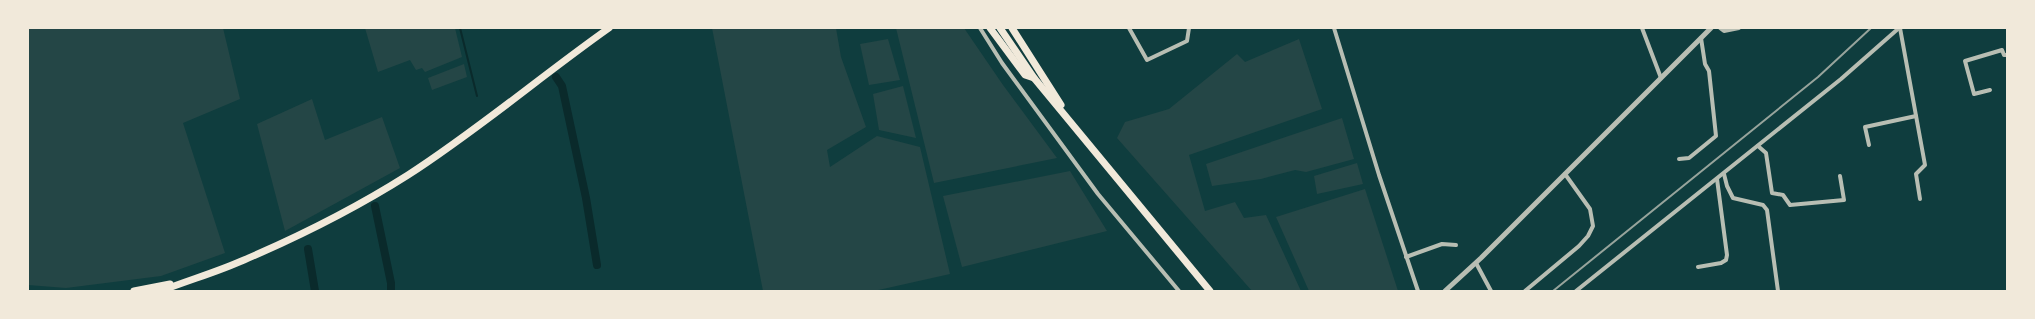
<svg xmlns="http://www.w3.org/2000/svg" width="2035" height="319" font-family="'Sofia Sans Condensed',sans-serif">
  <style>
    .green { fill: #244646 }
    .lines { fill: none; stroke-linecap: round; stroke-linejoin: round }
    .stream { stroke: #0a2a2b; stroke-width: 2 }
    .canal { stroke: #0a2a2b; stroke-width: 8 }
    .minor { stroke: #b8beb3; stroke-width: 4 }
    .tertiary { stroke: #b8beb3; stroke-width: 5 }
    .primary { stroke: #f1e9da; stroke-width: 7 }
    .rail { stroke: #97a49c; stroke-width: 2 }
  </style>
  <rect width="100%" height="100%" fill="#0f3d3e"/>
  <!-- green -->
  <g class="green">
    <path d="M28 28H223L240 99 183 123 225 253 161 276 66 288 28 285Z"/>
    <path d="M365 28H455L462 57 425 72 422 68 416 70 410 60 378 72Z"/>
    <path d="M712 28H836L841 57 866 127 827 150 830 167 877 136 920 147 950 274 874 291H763Z"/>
    <path d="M896 28H964L1003 85 1057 158 934 183Z"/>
    <path d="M888 39 900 80 869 85 860 44Z"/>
    <path d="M1299 39 1322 109 1189 155 1205 211 1235 202 1244 218 1266 215 1301 291H1252L1117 138 1125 122 1169 109 1237 54 1245 62Z"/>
    <path d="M464 64 467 77 432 90 428 78Z"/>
    <path d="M903 86 916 138 879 130 873 94Z"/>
    <path d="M312 99 325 140 382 117 400 168 285 231 257 124Z"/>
    <path d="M1342 118 1354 159 1306 172 1295 170 1261 179 1212 186 1206 164Z"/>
    <path d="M1357 163 1363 184 1317 194 1314 176Z"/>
    <path d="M1070 171 1107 231 962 267 943 196Z"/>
    <path d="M1365 189 1398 291H1309L1276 217Z"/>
  </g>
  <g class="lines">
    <!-- stream -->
    <path class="stream" d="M460 28 477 96"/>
    <!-- canal -->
    <g class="canal">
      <path d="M556 77 562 86 586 198 597 265"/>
      <path d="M375 206 391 283V291"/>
      <path d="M308 249 315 291"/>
    </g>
    <!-- minor -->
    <g class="minor">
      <path d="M980 28 1002 63 1098 194 1179 291"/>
      <path d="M1129 28 1147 60 1187 41 1189 28"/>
      <path d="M1334 28 1379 175 1418 291"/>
      <path d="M1642 28 1661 78"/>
      <path d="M1720 28 1724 31 1739 28"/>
      <path d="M1900 28 1925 165 1916 174 1920 199"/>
      <path d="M1990 90 1974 94 1965 61 2002 50 2004 55H2007"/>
      <path d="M1869 145 1865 127 1916 116"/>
      <path d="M1758 146 1766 153 1772 193 1783 195 1790 205 1844 200 1840 176"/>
      <path d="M1679 159 1689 158 1716 136 1709 71 1705 64 1701 38"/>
      <path d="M1724 174 1727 186 1733 198 1763 205 1767 210 1778 291"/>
      <path d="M1406 257 1442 244 1456 245"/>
      <path d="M1476 263 1491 291"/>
      <path d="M1698 267 1721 263 1726 260 1727 255 1717 179"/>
      <path d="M1525 291 1579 246 1588 236 1593 226 1590 209 1565 174"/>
      <path d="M1576 291 1841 79 1899 28"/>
    </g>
    <!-- tertiary -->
    <path class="tertiary" d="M1445 291 1481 258 1711 28"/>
    <!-- primary -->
    <g class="primary">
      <path d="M990 28 1025 75 1034 78"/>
      <path d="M1000 28 1034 78 1210 291"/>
      <path d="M1012 28 1061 105"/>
      <path d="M134 291 170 284"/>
      <path d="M161 291C189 280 217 272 244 260 300 236 356 208 408 175 478 130 541 76 609 28"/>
    </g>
    <!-- rail -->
    <path class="rail" d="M1553 291 1818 77 1871 28"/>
  </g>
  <!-- border -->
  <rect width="2035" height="319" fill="none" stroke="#f1e9da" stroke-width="58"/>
</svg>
